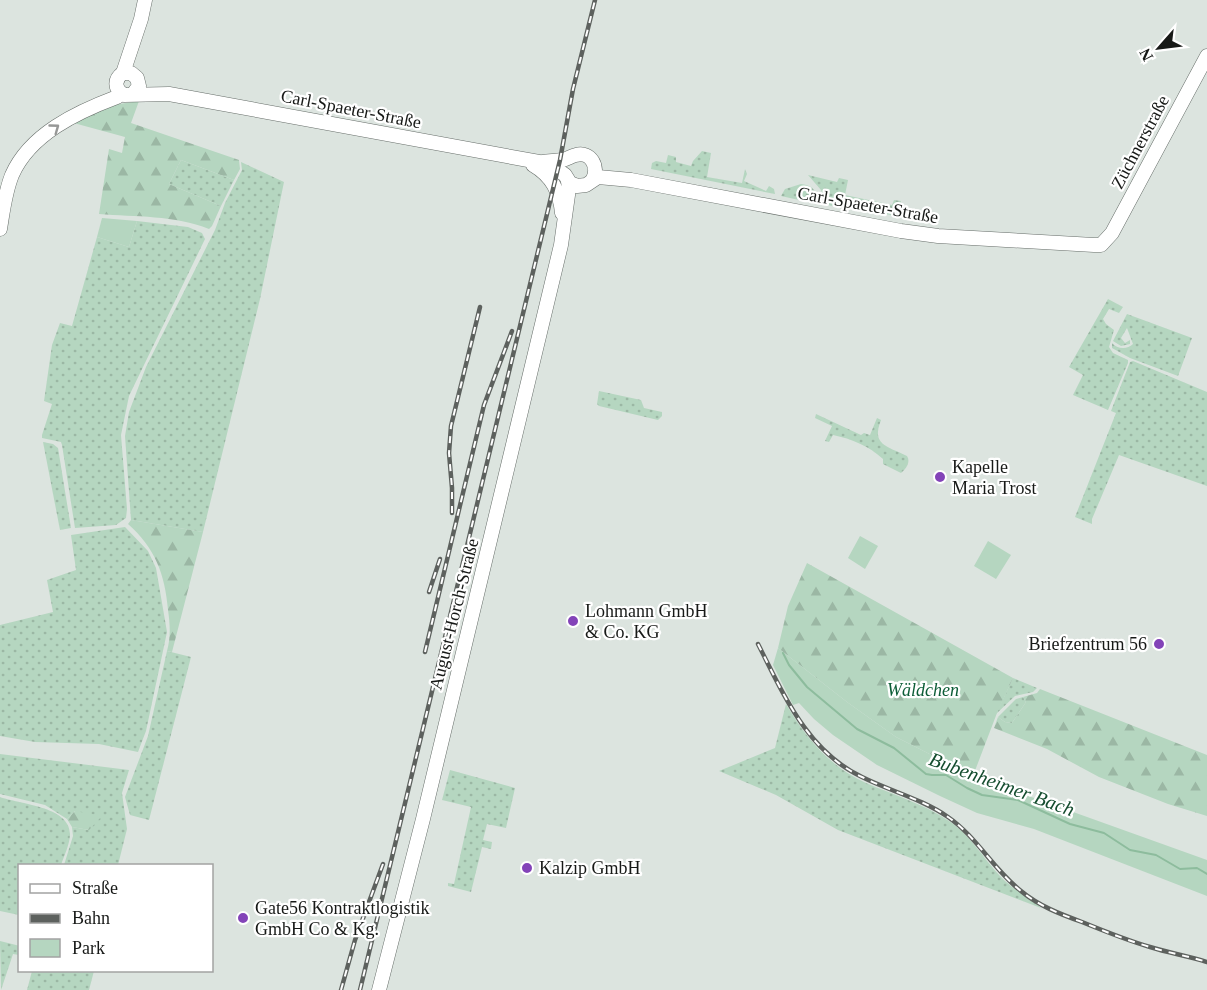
<svg xmlns="http://www.w3.org/2000/svg" width="1207" height="990" font-family="'Times New Roman',serif">
  <style>
    .grass { fill: url(#grass-dots) }
    .forest { fill: url(#forest-firs) }
    .park { fill: #b5d6c0 }
    .lines { fill: none; stroke-linecap: round; stroke-linejoin: round }
    .stream { stroke: #8dbc9d; stroke-width: 2 }
    .secondary-casing { stroke: #666d69; stroke-width: 15 }
    .secondary { stroke: #fff; stroke-width: 14 }
    .rail-casing { stroke: #5d615e; stroke-width: 4.5 }
    .rail { stroke: #fff; stroke-width: 2; stroke-dasharray: 7; stroke-linecap: butt }
    .oneway { stroke: #979897 }
    .poi-dot { fill: #8343b8; stroke: #fff; stroke-width: 2 }
    .labels { text-anchor: middle; dominant-baseline: central; stroke-width: 4.5; stroke-linejoin: round; paint-order: stroke }
    .street-label { font-size: 18px; fill: #171917; stroke: #fff }
    .poi-label { font-size: 18px; fill: #171917; stroke: #fff; text-anchor: start }
    .park-label { font-size: 18px; font-style: italic; fill: #0c5d37; stroke: #fff }
    .water-label { font-size: 20px; font-style: italic; fill: #154d2f; stroke: #fff }
  </style>
  <defs>
    <pattern id="grass-dots" width="8" height="8" patternUnits="userSpaceOnUse" patternTransform="scale(1.5)"><rect width="8" height="8" fill="#b5d6c0"/><path d="M2 2h.1M6 6h.1" fill="none" stroke="#9bb7a4" stroke-width="1.8" stroke-linecap="round"/></pattern>
    <pattern id="forest-firs" width="22" height="20" patternUnits="userSpaceOnUse" patternTransform="scale(1.5)"><rect width="22" height="20" fill="#b5d6c0"/><path d="M5 1l3.5 6h-7zM16 11l3.5 6h-7z" fill="#9bb7a4"/></pattern>
  </defs>
  <rect width="100%" height="100%" fill="#dce4df"/>
  <!-- grass -->
  <g class="grass">
    <path d="M702 151 711 153 707 177 742 183 745 169 747 174 744 181 766 191 769 186 774 189 775 194 651 169 652 163 656 161 666 163 668 155 676 157V162L691 166 693 161Z"/>
    <path d="M181 160 234 180 221 206 169 184Z"/>
    <path d="M241 162 284 182 260 299 203 532 131 520 125 436 129 412 146 367 215 230 225 203 242 170Z"/>
    <path d="M808 175 837 182 839 178 848 180 845 195 892 205 894 200 901 201 898 216 827 205 821 190Z"/>
    <path d="M801 184C813 185 819 193 817 204L781 196 785 189Z"/>
    <path d="M137 221 188 227 202 233 205 239 129 396 121 435 127 509 126 518 116 525 75 528 62 445 61 442 42 438V435L52 404 44 401 52 345 60 323 72 326 97 237 129 247Z"/>
    <path d="M1108 299 1123 307 1119 313 1109 309 1103 319 1106 324 1114 330 1109 347 1113 353 1128 360V363L1108 410 1073 395 1083 375 1069 367Z"/>
    <path d="M1127 314 1192 338 1178 376 1130 358 1112 348V343C1117 349 1127 350 1133 344L1127 328 1121 338 1125 343 1130 340V344L1121 346 1113 341Z"/>
    <path d="M1133 361 1207 392V486L1119 455 1092 519V524L1075 517 1116 413 1111 411 1130 362Z"/>
    <path d="M599 391 641 400 644 408 662 412V416L658 420 599 406 597 404Z"/>
    <path d="M816 414 861 435 864 433 870 435 877 418 881 420C871 445 887 446 907 456 911 462 906 469 901 473L883 464V459C869 446 852 439 833 435L829 442 825 441 832 426 815 418Z"/>
    <path d="M43 442 53 444 58 448 71 528 60 530Z"/>
    <path d="M125 527 148 551 156 568 167 632 146 731 138 752 99 744 35 742 0 736V625L53 612 47 580 76 570 71 535Z"/>
    <path d="M167 651 191 657 149 820 130 815 125 797 148 736Z"/>
    <path d="M1013 678 1037 688 1033 692 1015 696 996 714Z"/>
    <path d="M1023 697 1026 702 1012 723 1005 722 998 717 1016 699Z"/>
    <path d="M786 704C806 738 830 767 866 783 894 795 924 804 949 821 973 837 985 862 1005 881 1016 891 1032 899 1041 908L838 830 776 795 719 771 775 748Z"/>
    <path d="M0 754 129 770 122 793 127 829 118 865H64L73 836 72 827 89 830 75 811 67 819 45 805 0 794Z"/>
    <path d="M450 770 515 788 506 828 487 824 483 840 492 842 491 849 482 847 471 892 448 886V883L454 884 471 807 442 800Z"/>
    <path d="M0 797C18 804 70 806 70 834 70 844 64 856 61 865L20 866 19 915 0 911Z"/>
    <path d="M0 941 20 946 19 955 13 954 1 990Z"/>
    <path d="M32 971V970L94 971 89 990H27Z"/>
  </g>
  <!-- forest -->
  <g class="forest">
    <path d="M139 101 131 123 239 160 240 169 234 180 181 160 169 184 221 206 212 226 209 229C175 215 135 217 99 214L109 149 122 153 125 137 70 122 113 105Z"/>
    <path d="M131 520 203 532 172 652 167 651C171 637 170 624 168 610 165 574 155 548 128 524Z"/>
    <path d="M807 563 1013 678 997 713 973 776 896 737 847 702 778 648 788 606Z"/>
    <path d="M1040 689 1207 755V816L1168 804 1099 777 1047 749 994 728 998 717 1005 722 1012 723 1026 702 1023 697 1037 693Z"/>
    <path d="M75 811 102 816 89 830 72 827 67 819Z"/>
  </g>
  <!-- park -->
  <g class="park">
    <path d="M102 218 137 221 129 247 97 237Z"/>
    <path d="M860 536 878 546 865 569 848 558Z"/>
    <path d="M988 541 1011 555 996 579 974 566Z"/>
    <path d="M778 648 847 702 896 737 973 776 1207 860V896L1034 829 977 813 940 796 877 765 833 735 814 719 799 703 793 705 773 665Z"/>
  </g>
  <g class="lines">
    <!-- stream -->
    <path class="stream" d="M783 653 789 665 807 687 857 729 894 748 926 774 932 775H946L967 788 982 795 1018 800 1070 824 1104 833 1130 850 1156 855 1180 869 1197 868 1207 874"/>
    <!-- secondary casing -->
    <g class="secondary-casing">
      <g id="secondary">
        <path d="M123 73 141 19 145 0"/>
        <path d="M133 94 139 86 137 78 131 73H123C114 79 114 89 124 95L169 94 539 162 555 168 565 175 570 183 577 186 586 185 598 177 631 180 901 231 938 236 1094 245H1101L1112 233 1207 56"/>
        <path d="M543 162C549 161 556 161 562 160 568 159 571 156 576 155 591 151 599 167 593 179"/>
        <path d="M533 165C552 176 560 192 562 213"/>
        <path d="M0 229C3 211 5 192 12 175 30 134 77 112 117 97L121 93"/>
        <path d="M379 990 423 819 561 245 569 188 568 181"/>
      </g>
    </g>
    <!-- secondary -->
    <use href="#secondary" class="secondary"/>
    <!-- rail casing -->
    <g class="rail-casing">
      <g id="rail">
        <path d="M452 513V488L449 453 451 426 480 307"/>
        <path d="M429 592 440 559"/>
        <path d="M758 644C784 695 807 751 862 777 890 791 922 799 948 817 977 837 993 869 1021 891 1039 906 1060 914 1082 922 1104 931 1126 940 1150 947 1169 953 1188 956 1207 962"/>
        <path d="M425 652 484 405 512 331"/>
        <path d="M341 990 355 940 383 864"/>
        <path d="M360 990 560 160 573 89 595 0"/>
      </g>
    </g>
    <!-- rail -->
    <use href="#rail" class="rail"/>
  </g>
  <!-- one-way arrows -->
  <defs><path id="oneway-chevron" d="M-2-3.5L2.5 0L-2 3.5" fill="none" stroke-width="1.6" stroke-linecap="round" stroke-linejoin="round" transform="scale(1.5)"/></defs>
  <use class="oneway" href="#oneway-chevron" transform="translate(55 128) rotate(-36)"/>
  <!-- markers -->
  <g class="poi-dot">
    <circle cx="940" cy="477" r="6"/>
    <circle cx="573" cy="621" r="6"/>
    <circle cx="1159" cy="644" r="6"/>
    <circle cx="527" cy="868" r="6"/>
    <circle cx="243" cy="918" r="6"/>
  </g>
  <g class="labels">
    <!-- street labels -->
    <g class="street-label">
      <text transform="translate(351 109) rotate(11)">Carl-Spaeter-Straße</text>
      <text transform="translate(1140 142) rotate(-62)">Züchnerstraße</text>
      <text transform="translate(868 205) rotate(10)">Carl-Spaeter-Straße</text>
      <text transform="translate(454 614) rotate(-76)">August-Horch-Straße</text>
    </g>
    <!-- poi labels -->
    <g class="poi-label">
      <text x="952" y="467">Kapelle<tspan x="952" dy="21">Maria Trost</tspan></text>
      <text x="585" y="611">Lohmann GmbH<tspan x="585" dy="21">&amp; Co. KG</tspan></text>
      <text x="1147" y="644" text-anchor="end">Briefzentrum 56</text>
      <text x="539" y="868">Kalzip GmbH</text>
      <text x="255" y="908">Gate56 Kontraktlogistik<tspan x="255" dy="21">GmbH Co &amp; Kg.</tspan></text>
    </g>
    <!-- park labels -->
    <g class="park-label">
      <text x="923" y="690">Wäldchen</text>
    </g>
    <!-- water labels -->
    <g class="water-label">
      <text transform="translate(1002 784) rotate(20)">Bubenheimer Bach</text>
    </g>
  </g>
  <!-- legend -->
  <rect x="18" y="864" width="195" height="108" fill="#ffffff" stroke="#a2a3a2" stroke-width="1.5"/>
  <rect x="30" y="884" width="30" height="9" fill="#ffffff" stroke="#a2a3a2" stroke-width="1.5"/>
  <text x="72" y="894" font-size="18" fill="#171917">Straße</text>
  <rect x="30" y="914" width="30" height="9" fill="#5d615e" stroke="#a2a3a2" stroke-width="1.5"/>
  <text x="72" y="924" font-size="18" fill="#171917">Bahn</text>
  <rect x="30" y="939" width="30" height="18" fill="#b5d6c0" stroke="#a2a3a2" stroke-width="1.5"/>
  <text x="72" y="954" font-size="18" fill="#171917">Park</text>
  <!-- north arrow -->
  <g transform="translate(1159 48) rotate(242)" stroke="#ffffff" stroke-width="4.5" paint-order="stroke">
  <path d="M0-4.5L10 22L0 15L-10 22Z" fill="#171917"/>
  <text y="-9" font-size="16" font-weight="bold" text-anchor="middle" fill="#171917">N</text>
  </g>
</svg>
